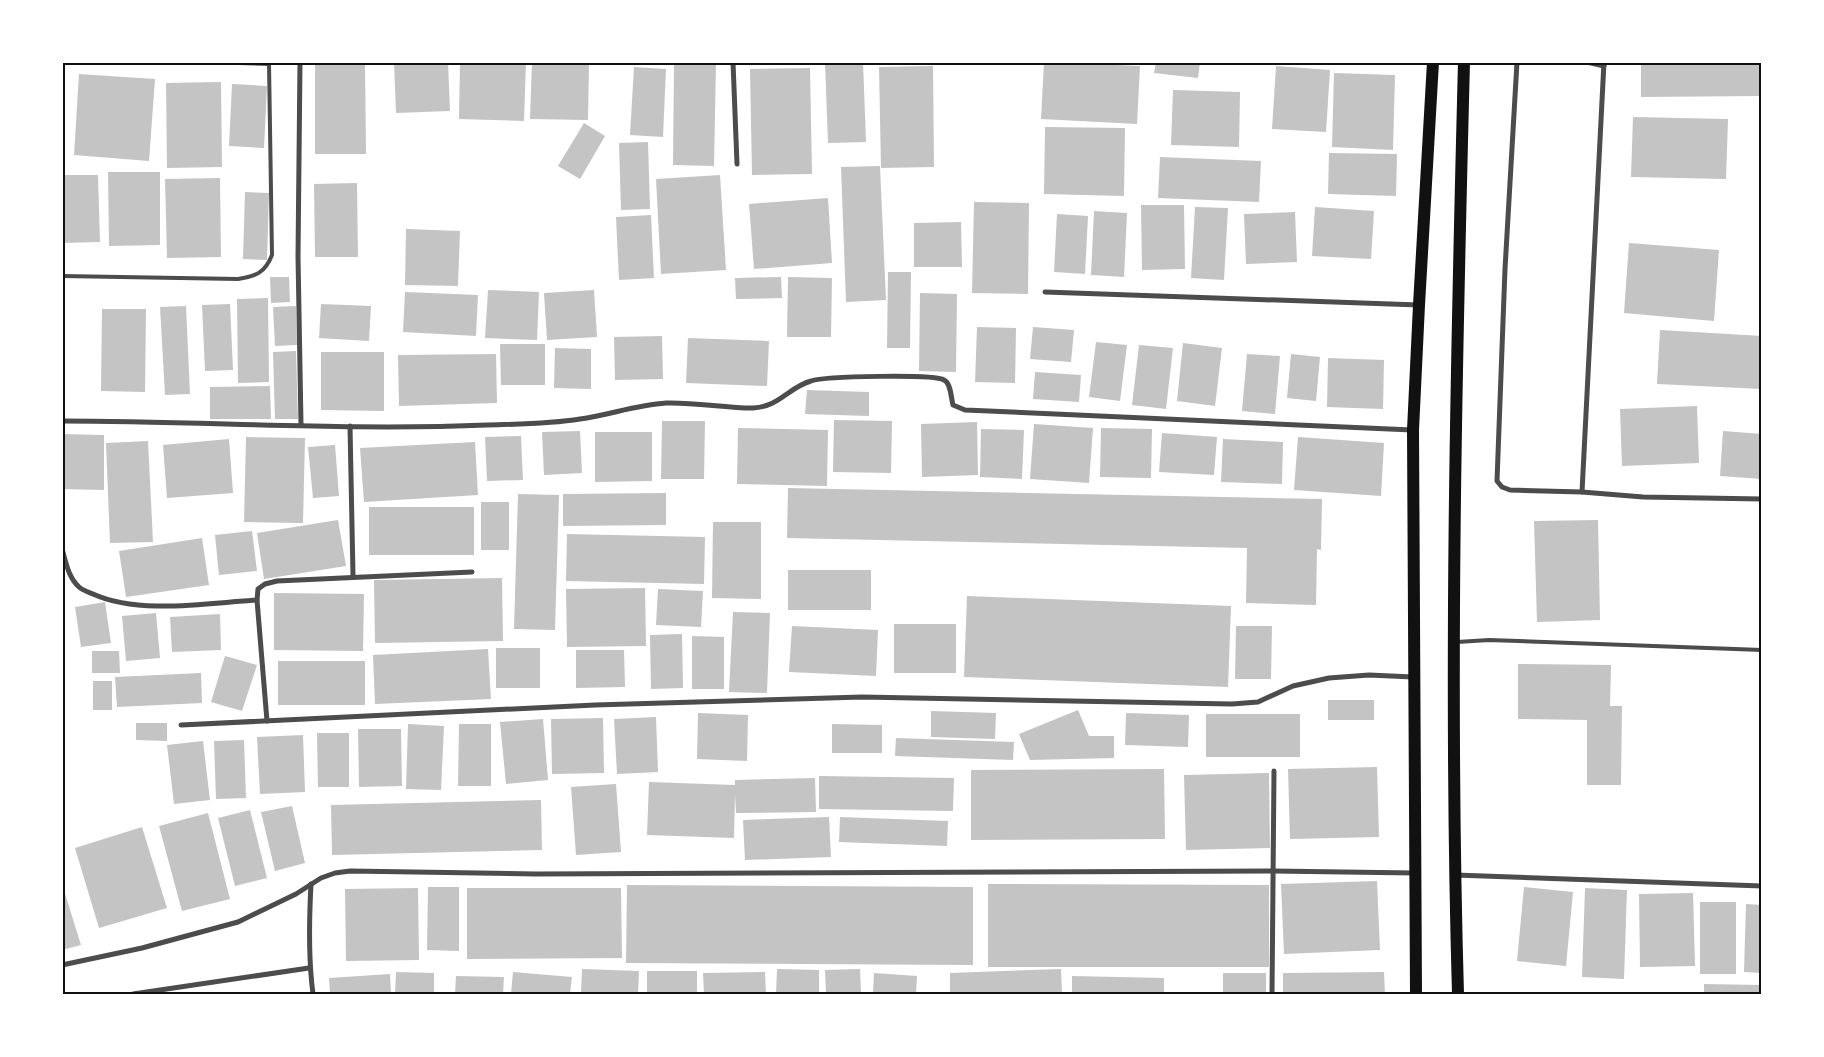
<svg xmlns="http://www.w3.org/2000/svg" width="1824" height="1057" font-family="'Titillium Web',sans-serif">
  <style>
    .building { fill: #c4c4c4 }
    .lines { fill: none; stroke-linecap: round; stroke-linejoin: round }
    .service { stroke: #4c4c4c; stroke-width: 4 }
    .minor { stroke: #4c4c4c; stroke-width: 5 }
    .primary { stroke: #111; stroke-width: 12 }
    .neatline { fill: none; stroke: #111; stroke-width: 2 }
  </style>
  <rect width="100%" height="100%" fill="#fff"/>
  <!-- building -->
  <g class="building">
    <path d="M315 62H365L366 154H315Z"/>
    <path d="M394 62H448L450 111 396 113Z"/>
    <path d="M460 62H526L524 121 459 119Z"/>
    <path d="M532 62H589L588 120 530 119Z"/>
    <path d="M674 62 716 63 714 166 673 165Z"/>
    <path d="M825 62H863L866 142 828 143Z"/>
    <path d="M1044 62 1140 66 1137 124 1041 119Z"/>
    <path d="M1156 62H1200L1198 78 1154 73Z"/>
    <path d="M1641 62H1762V96L1641 97Z"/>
    <path d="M933 66 934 167 881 168 879 67Z"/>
    <path d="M1276 66 1330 70 1326 132 1272 129Z"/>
    <path d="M634 67 666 69 663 137 630 135Z"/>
    <path d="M810 68 812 174 752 175 750 69Z"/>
    <path d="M1334 73 1395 75 1393 150 1332 147Z"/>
    <path d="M79 74 155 79 149 161 74 155Z"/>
    <path d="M221 82 222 167 167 168 166 83Z"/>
    <path d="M232 84 267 86 264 148 229 146Z"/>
    <path d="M1173 90 1240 92 1239 147 1171 145Z"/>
    <path d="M1633 117 1728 119 1726 179 1631 177Z"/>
    <path d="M584 123 605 136 580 179 558 166Z"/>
    <path d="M1045 127 1125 128 1124 196 1044 194Z"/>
    <path d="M648 142 650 209 621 210 619 143Z"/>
    <path d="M1329 153 1397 154 1396 196 1328 194Z"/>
    <path d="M1160 157 1261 161 1259 202 1158 198Z"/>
    <path d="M880 166 886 300 846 302 841 167Z"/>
    <path d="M108 172H160V245L109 246Z"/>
    <path d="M62 175H98L100 242 62 243Z"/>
    <path d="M720 175 726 270 661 274 656 179Z"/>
    <path d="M220 178 221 257 167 258 165 179Z"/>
    <path d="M357 183 358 257H315L314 184Z"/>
    <path d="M245 192 269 193 267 260 243 259Z"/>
    <path d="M828 198 832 263 754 269 749 204Z"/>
    <path d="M974 202 1029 203 1028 294 972 293Z"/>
    <path d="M1141 205H1184L1185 269 1142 270Z"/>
    <path d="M1195 207 1228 208 1224 280 1191 278Z"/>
    <path d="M1315 207 1374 211 1371 259 1312 256Z"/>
    <path d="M1094 211 1127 213 1124 277 1091 275Z"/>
    <path d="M1295 212 1297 262 1246 264 1244 214Z"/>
    <path d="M1057 214 1088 216 1085 274 1054 272Z"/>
    <path d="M651 215 654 278 619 280 616 217Z"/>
    <path d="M961 222 962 267H914V223Z"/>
    <path d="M406 229 460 231 458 286 405 285Z"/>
    <path d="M1629 243 1719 250 1714 321 1624 313Z"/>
    <path d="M888 272H911L910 348H887Z"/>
    <path d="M270 277H289L290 302 271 303Z"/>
    <path d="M781 277 782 298 736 299 735 278Z"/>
    <path d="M788 277 832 278 831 337H787Z"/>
    <path d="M488 290 539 292 537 340 485 338Z"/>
    <path d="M594 290 597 337 547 340 544 293Z"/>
    <path d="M405 292 478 295 476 336 403 332Z"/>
    <path d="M920 293 957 294 956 372 919 371Z"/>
    <path d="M268 298 269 382 238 383 237 299Z"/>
    <path d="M230 304 233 370 205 371 202 305Z"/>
    <path d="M321 304 371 306 369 341 319 338Z"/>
    <path d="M186 306 190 394 165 395 160 307Z"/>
    <path d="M296 306 297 345 275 346 273 307Z"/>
    <path d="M102 309H146L145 392 101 391Z"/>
    <path d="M977 327 1016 328 1015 383 975 382Z"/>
    <path d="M1033 327 1074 330 1071 362 1030 359Z"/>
    <path d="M1660 330 1762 336V389L1657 384Z"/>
    <path d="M662 336 663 379 615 380 614 337Z"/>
    <path d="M688 338 769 341 767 386 686 383Z"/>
    <path d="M1096 342 1127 345 1120 401 1089 397Z"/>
    <path d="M1183 343 1222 348 1215 406 1177 401Z"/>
    <path d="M500 344H545V385H501Z"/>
    <path d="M1139 345 1173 348 1166 409 1132 405Z"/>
    <path d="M555 348 591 349V389L554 388Z"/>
    <path d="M296 351 298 419H275L273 352Z"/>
    <path d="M321 352H384V411L321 410Z"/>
    <path d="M496 354 497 403 399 406 398 355Z"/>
    <path d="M1247 354 1280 356 1275 414 1242 411Z"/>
    <path d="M1291 354 1320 357 1316 401 1287 398Z"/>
    <path d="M1328 358 1384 360 1383 409 1327 407Z"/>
    <path d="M1035 372 1081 375 1079 402 1033 399Z"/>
    <path d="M270 386 271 419H210V387Z"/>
    <path d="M807 390 869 392V416L805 414Z"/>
    <path d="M1697 406 1699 463 1622 466 1620 409Z"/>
    <path d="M834 420 892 421 891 473 833 472Z"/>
    <path d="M662 421H705L704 479H661Z"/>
    <path d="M977 422 978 475 922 477 921 424Z"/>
    <path d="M1034 424 1093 428 1089 483 1030 479Z"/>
    <path d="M738 428 828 430 827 486 737 484Z"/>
    <path d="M1101 428 1152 429 1151 478 1100 477Z"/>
    <path d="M981 429 1024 430 1022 479 980 477Z"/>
    <path d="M580 431 582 473 544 475 542 432Z"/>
    <path d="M1723 431 1762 434V479L1720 476Z"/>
    <path d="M595 432H652V481L595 482Z"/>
    <path d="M1162 433 1217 437 1214 475 1159 472Z"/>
    <path d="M62 434 104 435V490L62 489Z"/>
    <path d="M521 436 523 480 487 481 485 437Z"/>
    <path d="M246 437 305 438 303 523 244 522Z"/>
    <path d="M1298 437 1384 443 1381 496 1294 490Z"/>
    <path d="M229 439 233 493 167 498 163 445Z"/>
    <path d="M1223 439 1283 442 1282 484 1221 482Z"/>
    <path d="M148 441 153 542 110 543 106 443Z"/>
    <path d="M475 442 478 495 364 502 360 448Z"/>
    <path d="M335 445 339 496 313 498 308 447Z"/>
    <path d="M788 488 1322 499 1321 550 1317 549 1316 605 1246 603 1247 548 787 538Z"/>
    <path d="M666 493V525L563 526V494Z"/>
    <path d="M518 494 559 495 555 630 514 629Z"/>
    <rect x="481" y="502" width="28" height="48"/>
    <rect x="369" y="507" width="105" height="48"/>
    <path d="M338 520 346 566 264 579 257 533Z"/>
    <path d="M1598 520 1600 620 1537 622 1534 521Z"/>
    <path d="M713 522H761V599L712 598Z"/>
    <path d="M252 531 257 571 219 575 215 535Z"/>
    <path d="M567 534 705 537 704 584 566 581Z"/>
    <path d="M202 538 209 585 126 597 119 551Z"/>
    <rect x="788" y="570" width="83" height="40"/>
    <path d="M502 578 503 641 375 643 374 580Z"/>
    <path d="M645 588 646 646 567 647 566 589Z"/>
    <path d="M658 589 703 591 701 627 656 625Z"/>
    <path d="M274 593 364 594 363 651 274 650Z"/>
    <path d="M967 596 1231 606 1228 687 964 677Z"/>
    <path d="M105 602 111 643 81 647 75 607Z"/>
    <path d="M733 612 770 613 767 693 729 692Z"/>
    <path d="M156 613 160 658 126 661 122 616Z"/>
    <path d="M220 614 221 650 172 652 170 617Z"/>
    <rect x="894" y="624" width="62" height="49"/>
    <path d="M792 626 878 630 876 676 789 672Z"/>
    <path d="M1236 626H1272L1271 679H1235Z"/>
    <path d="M682 634 683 688 651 689 650 635Z"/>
    <path d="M692 636 724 637V689H692Z"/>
    <rect x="496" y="648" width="44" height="40"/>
    <path d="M488 649 491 699 375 704 373 655Z"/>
    <path d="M576 650H624L625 687 576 688Z"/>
    <path d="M92 651H119L120 673H92Z"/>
    <path d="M225 656 257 665 242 711 211 702Z"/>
    <rect x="278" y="661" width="87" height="44"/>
    <path d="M1518 664 1611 665 1610 706H1622L1621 785H1587V720L1518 719Z"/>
    <path d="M201 673 202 703 117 707 115 677Z"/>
    <rect x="93" y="681" width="19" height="29"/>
    <rect x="1328" y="700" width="46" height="20"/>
    <path d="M1078 710 1089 736H1114V758L1030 760 1019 734Z"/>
    <path d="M931 711 996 713 995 739 931 737Z"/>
    <path d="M698 713 748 715 747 761 697 759Z"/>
    <path d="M1126 713 1189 715 1188 747 1125 745Z"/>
    <rect x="1206" y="714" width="94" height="43"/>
    <path d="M656 717 658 772 617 774 614 719Z"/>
    <path d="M603 718 604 773 552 774 551 719Z"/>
    <path d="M543 719 548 780 506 784 500 722Z"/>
    <path d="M136 723H167V741L136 740Z"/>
    <path d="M408 724 444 726 441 790 406 789Z"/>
    <path d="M459 724H491V786H458Z"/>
    <path d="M832 724 882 725V753H832Z"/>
    <path d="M358 729H401L402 786 359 787Z"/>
    <path d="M317 733H349V787H318Z"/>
    <path d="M303 735 305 792 260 794 257 737Z"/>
    <path d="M896 738 1014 742 1013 760 895 756Z"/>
    <path d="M244 740 246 798 216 799 214 741Z"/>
    <path d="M203 741 210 800 174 804 167 745Z"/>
    <path d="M1377 767 1379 837 1290 839 1288 769Z"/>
    <path d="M1164 769 1165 839 971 840V770Z"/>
    <path d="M1269 773 1270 848 1186 850 1184 775Z"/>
    <path d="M819 776 954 778 953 811 819 809Z"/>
    <path d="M815 778 816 812 736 813 735 794 734 838 647 835 649 782 735 785V780Z"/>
    <path d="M616 784 621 852 576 855 571 787Z"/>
    <path d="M541 800 542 850 332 855 331 805Z"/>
    <path d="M292 806 305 863 275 871 261 812Z"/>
    <path d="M250 810 267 878 235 886 218 818Z"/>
    <path d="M208 813 230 899 182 911 159 826Z"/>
    <path d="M829 817 831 857 745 860 743 820Z"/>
    <path d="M840 817 948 821 947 846 839 842Z"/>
    <path d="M142 827 167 908 99 928 75 848Z"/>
    <path d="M1377 881 1380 950 1284 954 1281 884Z"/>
    <path d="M62 884 81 945 62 950Z"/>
    <path d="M988 884 1269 885V967H988Z"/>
    <path d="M627 885 973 887V965L626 963Z"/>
    <path d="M428 887H459V951L427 950Z"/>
    <path d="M1524 887 1573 892 1566 966 1517 961Z"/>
    <path d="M418 888 419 960 346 961 345 889Z"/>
    <path d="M467 888H621L622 958 467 959Z"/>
    <path d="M1585 888 1627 890 1624 979 1582 977Z"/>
    <path d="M1693 893 1695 966 1640 967 1639 894Z"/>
    <rect x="1700" y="902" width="36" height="72"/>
    <path d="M1746 904 1762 905V973L1744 972Z"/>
    <path d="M582 969 639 971 638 994H581Z"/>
    <path d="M777 969 819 970V994H776Z"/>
    <path d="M860 969 861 994H826L825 970Z"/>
    <path d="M1061 969 1062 994H950V973Z"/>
    <rect x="647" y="971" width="50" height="23"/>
    <path d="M396 972 434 973V994H395Z"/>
    <path d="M513 972 572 977 570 994H511Z"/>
    <path d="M765 972 766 994H704L703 973Z"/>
    <path d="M1384 972 1385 994H1283V973Z"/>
    <path d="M874 973 917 976 916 994H873Z"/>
    <rect x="1223" y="973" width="43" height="21"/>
    <path d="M390 974 391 994H330L329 978Z"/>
    <path d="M456 976 504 977 503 994H455Z"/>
    <path d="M1072 976 1164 978V994H1072Z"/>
    <path d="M1704 984 1762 985V994H1704Z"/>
  </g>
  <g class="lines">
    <!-- service -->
    <g class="service">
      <path d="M203 62 269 64V62"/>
      <path d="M62 276 238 279C256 276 265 273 272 255L269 64"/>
      <path d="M1457 642 1489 640 1762 650"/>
    </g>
    <!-- minor -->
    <g class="minor">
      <path d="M300 62 298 256 301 425"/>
      <path d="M733 62 737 164"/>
      <path d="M1517 62 1505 269 1497 481 1502 487 1510 490 1582 492 1643 497 1762 499"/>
      <path d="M1587 62 1604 66"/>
      <path d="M1045 292 1419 305"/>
      <path d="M62 421C204 421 346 431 487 425 518 424 550 424 580 419 609 415 636 405 666 403 695 402 724 408 753 408 779 407 789 387 811 381 825 376 934 374 944 380 951 383 951 398 953 405L965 410 1412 430"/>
      <path d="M350 426 353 576"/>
      <path d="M1582 492 1604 62"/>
      <path d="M62 549C66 562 68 577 79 587 82 590 88 592 93 594 139 615 207 603 257 600L258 589 265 584 277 581 472 572"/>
      <path d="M257 600 267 721"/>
      <path d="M181 725 595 705 862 697 1232 704 1258 702 1293 686 1329 678 1369 675 1413 677"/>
      <path d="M1455 875 1762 886"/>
      <path d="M311 884C309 921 308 957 313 994"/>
      <path d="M62 965 142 948 238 922 296 894 321 878 335 873 350 871 536 874 1273 871 1415 873"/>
      <path d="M133 994 309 968"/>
      <path d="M1272 994 1274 771"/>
    </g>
    <!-- primary -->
    <g class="primary">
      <path d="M1416 994 1413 430 1419 305 1433 62"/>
      <path d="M1458 994C1449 684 1456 373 1464 62"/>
    </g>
  </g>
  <!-- border -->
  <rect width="1824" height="1057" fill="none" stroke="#ffffff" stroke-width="128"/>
  <rect x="64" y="64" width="1696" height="929" class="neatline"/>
</svg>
